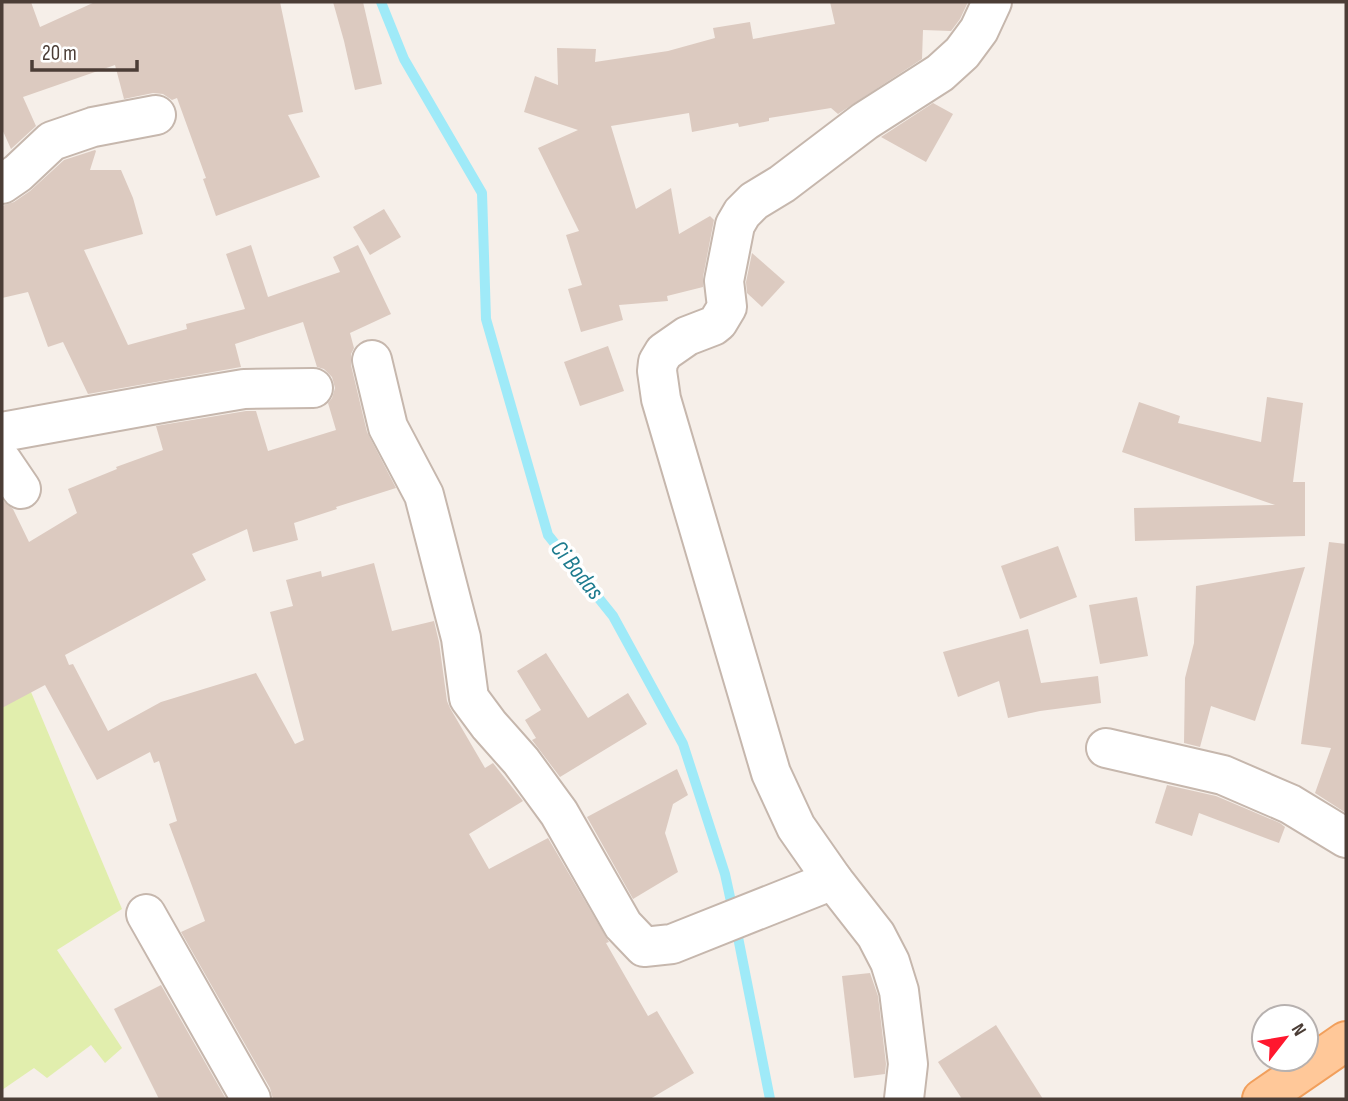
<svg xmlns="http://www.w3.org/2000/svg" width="1348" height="1101" font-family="'Sofia Sans Condensed',sans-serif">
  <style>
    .green { fill: #e1eead }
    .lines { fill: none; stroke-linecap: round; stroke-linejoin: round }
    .stream { stroke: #9feaf8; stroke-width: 10 }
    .building { fill: #dccac0 }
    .minor-casing { stroke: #c6b7ad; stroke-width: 42 }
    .major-casing { stroke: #f19f5c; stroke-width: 42 }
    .minor { stroke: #fff; stroke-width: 38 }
    .major { stroke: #ffc899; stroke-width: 38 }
    .labels { text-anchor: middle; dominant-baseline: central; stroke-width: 7; stroke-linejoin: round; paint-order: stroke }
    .water-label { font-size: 24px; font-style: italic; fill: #1d7b8e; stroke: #fff }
  </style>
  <rect width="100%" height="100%" fill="#f6efe9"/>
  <!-- green -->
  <path class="green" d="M26 680 122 909 57 950 122 1048 105 1063 91 1045 47 1078 34 1068 2 1090V691Z"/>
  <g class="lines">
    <!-- stream -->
    <g class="stream">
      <path d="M381 2 404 59 482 193 486 319 548 535 613 616 683 744 725 874 733 911"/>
      <path d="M736 927 770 1099"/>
    </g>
  </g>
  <!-- building -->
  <g class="building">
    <path d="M2 2H31L40 27 95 2H280L303 112 288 115 320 177 216 216 203 179 206 178 177 98 172 100 163 94 153 93 124 99 115 65 23 97 36 126 11 149 2 129Z"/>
    <path d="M333 2H363L382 84 355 90 344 41Z"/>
    <path d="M830 2H968L960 19 951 31 923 30 922 59 838 114 831 108 769 118V121L739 127 738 123 692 132 689 113 611 126 636 209 671 188 679 234 710 216 714 220 703 277V287L667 296 668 301 619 305 623 320 581 332 568 289 582 285 566 235 579 231 538 148 578 130 524 112 535 76 558 85 557 48 596 49 595 62 668 51 715 38 713 28 750 22 753 39 835 24Z"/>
    <path d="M933 103 953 114 926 162 881 137Z"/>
    <path d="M95 150 96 151 90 170H121L133 198 143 234 84 250 128 345 187 329 186 324 245 309 226 254 251 245 268 297 340 272 333 257 358 245 391 314 350 333 354 348 351 354V365L367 432 396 488 336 507 337 509 294 523 298 540 253 552 247 529 192 554 206 580 65 655 69 665 73 664 108 731 161 702 256 673 295 744 304 740 270 612 293 606 286 580 321 571 322 577 374 563 392 631 434 621 439 642 447 701 450 708 485 768 493 763 523 801 469 834 489 869 548 838 609 942 606 943 648 1016 657 1011 694 1073 650 1099H273L270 1088 181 932 205 921 169 824 177 821 159 761 154 763 150 752 97 780 45 685 2 708V500L13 509 29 542 77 513 68 489 117 469 116 467 163 450 156 426 246 411H256L268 451 336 430 328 403 332 398 335 388 332 377 324 369 317 367 303 322 235 344 241 367 88 394 63 342 48 347 28 292 2 298V206L14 202 30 191 64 160Z"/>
    <path d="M384 209 401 237 370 255 353 227Z"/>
    <path d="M752 253 785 282 762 307 747 293 746 282Z"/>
    <path d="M608 346 624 391 580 406 564 362Z"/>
    <path d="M1267 397 1303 403 1293 482H1305V536L1135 541 1134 508 1275 505 1122 452 1139 402 1180 416 1178 423 1261 442Z"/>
    <path d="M1329 542 1346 544V813L1315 793 1331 748 1301 744Z"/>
    <path d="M1058 546 1077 597 1020 619 1001 566Z"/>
    <path d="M1305 567 1255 721 1211 706 1200 747 1184 743 1185 678 1194 643 1196 586Z"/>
    <path d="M1137 597 1148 656 1100 664 1089 605Z"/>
    <path d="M1028 629 1041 683 1098 676 1101 703 1040 711 1008 718 999 681 958 697 943 652Z"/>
    <path d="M546 653 588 718 628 693 647 724 560 777 532 740 536 738 525 720 541 710 517 671Z"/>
    <path d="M677 769 688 795 673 804 665 833 678 872 633 899 587 817Z"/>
    <path d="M1167 785 1216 796 1280 823 1285 827 1279 843 1199 813 1192 836 1155 823Z"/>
    <path d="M870 973 878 996 886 1064 885 1074 854 1078 842 976Z"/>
    <path d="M161 985 226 1099H159L114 1009Z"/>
    <path d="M996 1025 1043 1099H962L938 1062Z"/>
  </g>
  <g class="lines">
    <!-- minor casing -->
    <g class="minor-casing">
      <g id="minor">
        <path d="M2 184 18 173 52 141 93 127 156 115"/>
        <path d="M372 360 388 427 424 495 461 638 469 698 489 725 521 761 559 813 623 925 644 947 672 944 833 880"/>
        <path d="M2 432 173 401 244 389 313 388"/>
        <path d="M2 461 21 489"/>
        <path d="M1106 748 1223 775 1290 804 1346 838"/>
        <path d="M146 914 251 1099"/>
        <path d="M904 1099 908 1064 899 991 890 962 876 935 833 880 796 827 771 773 661 399 657 371 658 362 664 352 687 336 713 326 718 322 727 307 724 281 735 225 742 213 754 201 782 184 865 121 940 73 962 53 979 30 992 2"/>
      </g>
    </g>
    <!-- major casing -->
    <g class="major-casing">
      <path id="major" d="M1262 1099 1346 1041"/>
    </g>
    <!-- minor -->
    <use href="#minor" class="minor"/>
    <!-- major -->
    <use href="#major" class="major"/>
  </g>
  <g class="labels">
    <!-- water labels -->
    <g class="water-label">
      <text transform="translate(577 570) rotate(51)">Ci Bodas</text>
    </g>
  </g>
  <!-- border -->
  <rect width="1348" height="1101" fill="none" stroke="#4b3d36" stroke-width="7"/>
  <!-- north arrow -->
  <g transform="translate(1285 1038) rotate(59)"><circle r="33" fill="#ffffff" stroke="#b7b1af" stroke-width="2"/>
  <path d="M0-5L12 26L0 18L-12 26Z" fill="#ff172e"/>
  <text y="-10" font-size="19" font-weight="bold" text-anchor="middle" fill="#4b3d36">N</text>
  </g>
  <!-- scale -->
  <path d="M32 60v10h105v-10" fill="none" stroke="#4b3d36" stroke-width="3.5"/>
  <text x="42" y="60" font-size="21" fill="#4b3d36" stroke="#ffffff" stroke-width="5" paint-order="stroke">20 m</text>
</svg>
